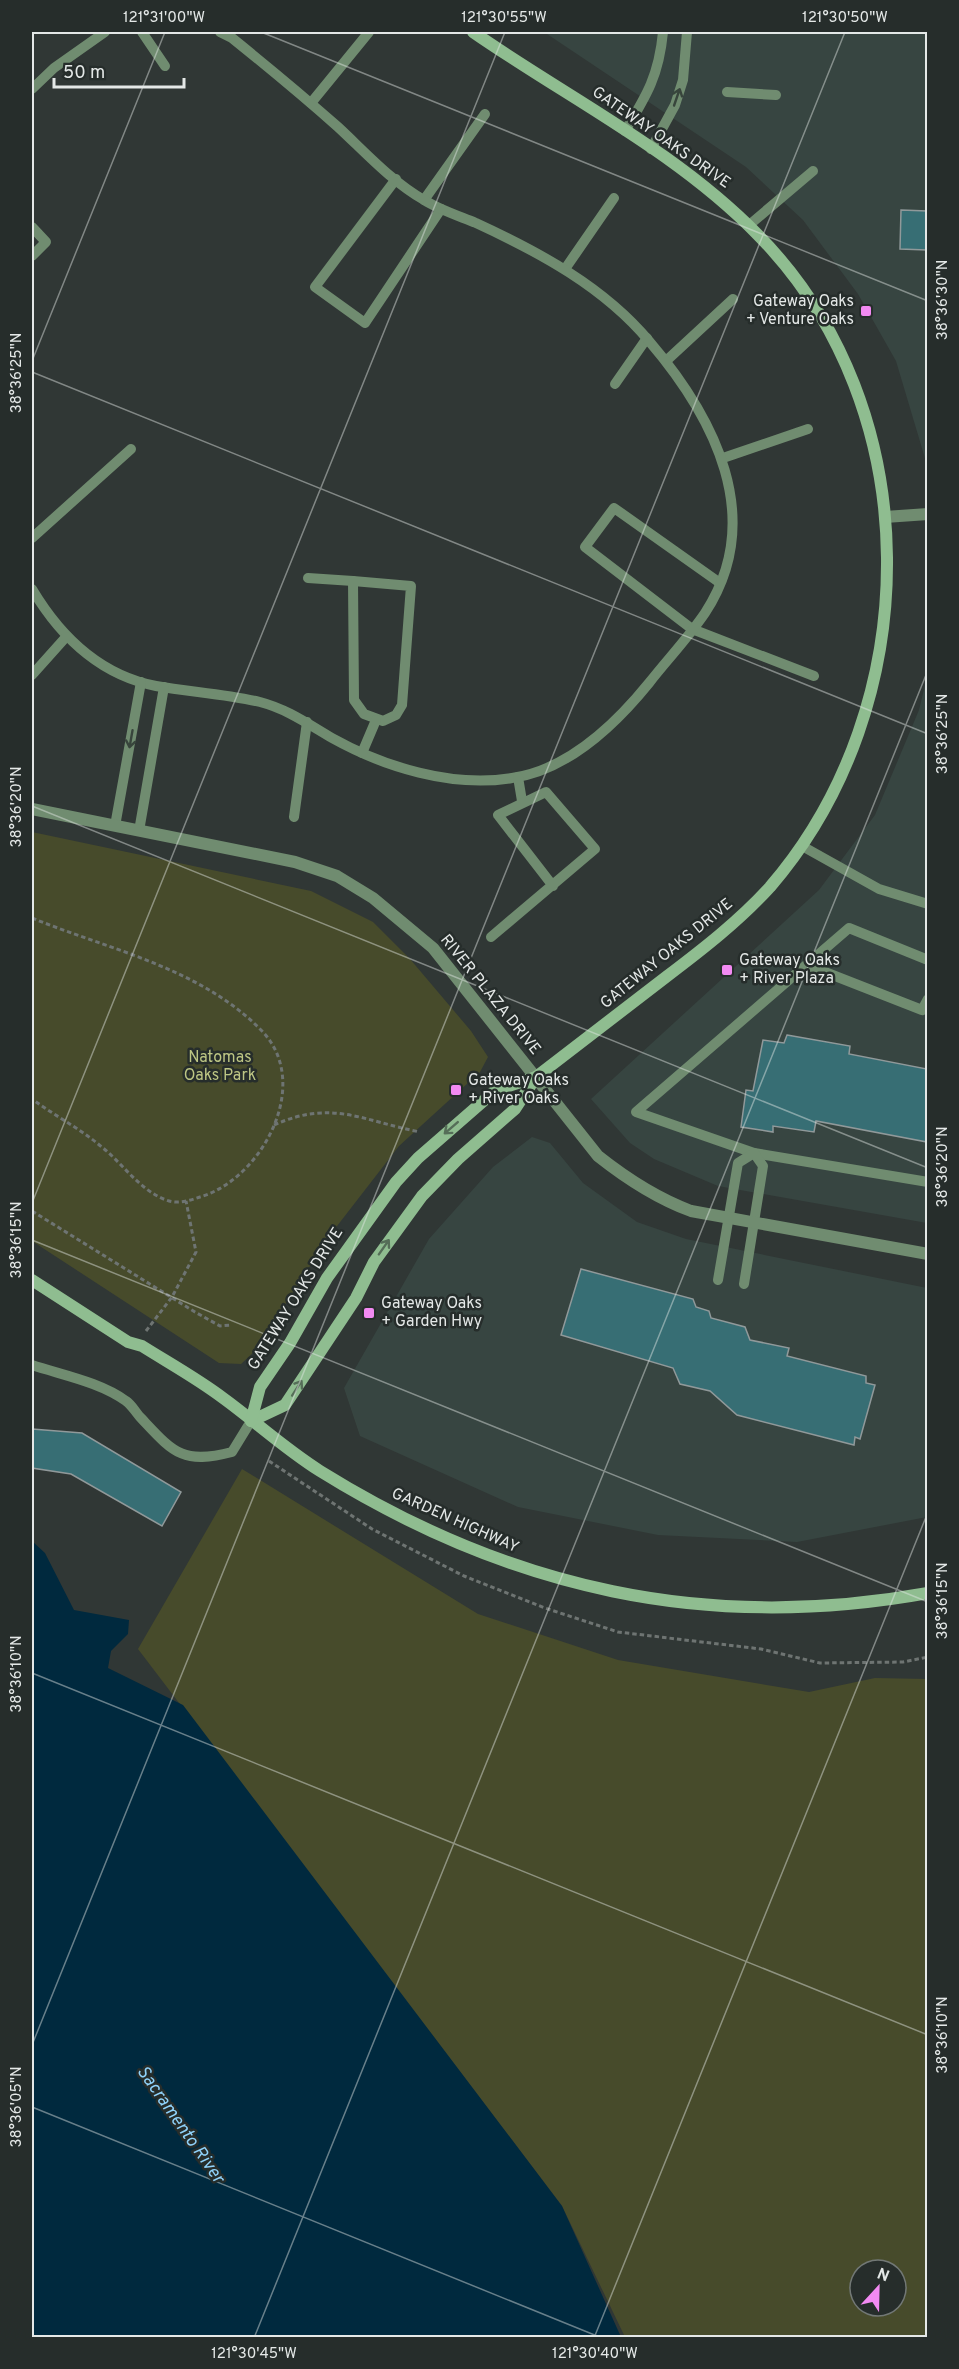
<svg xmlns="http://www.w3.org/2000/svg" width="959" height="2369" font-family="Overpass,sans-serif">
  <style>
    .built { fill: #374541 }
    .green { fill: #474b2b; fill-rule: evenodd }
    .water { fill: #00293e }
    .building { fill: #376e74; stroke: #90999a; stroke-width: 1.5 }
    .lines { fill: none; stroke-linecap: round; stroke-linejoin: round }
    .path { stroke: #6e7472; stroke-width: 3; stroke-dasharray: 4.5 3; stroke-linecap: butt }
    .lane { stroke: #708c70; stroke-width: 10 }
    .street { stroke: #708c70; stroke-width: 12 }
    .secondary { stroke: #8fbd90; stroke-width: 12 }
    .oneway { stroke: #38453c }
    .oneway2 { stroke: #556e58 }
    .ticks { fill: none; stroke: #e4e8e7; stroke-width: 1.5; stroke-opacity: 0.45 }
    .poi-dot { fill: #f28af2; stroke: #262d2b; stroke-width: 2 }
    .labels { text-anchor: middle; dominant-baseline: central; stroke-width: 5; stroke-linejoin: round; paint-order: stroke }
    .street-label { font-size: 16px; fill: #e4e8e7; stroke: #262d2b }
    .poi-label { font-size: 16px; fill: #e4e8e7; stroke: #262d2b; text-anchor: start }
    .park-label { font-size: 16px; fill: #bdc684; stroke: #262d2b }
    .water-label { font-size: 18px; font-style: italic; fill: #8fd2fa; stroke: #262d2b }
    .neatline { fill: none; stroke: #e4e8e7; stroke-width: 2 }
    .ticks-label { font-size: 15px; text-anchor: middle; fill: #e4e8e7 }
  </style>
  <rect width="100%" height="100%" fill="#303735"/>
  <!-- built -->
  <g class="built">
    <path d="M544 32H927V465L896 361 858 294 803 220 746 167Z"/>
    <path d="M927 677V1223L718 1186 654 1159 630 1143 591 1099 819 890 875 815 919 710Z"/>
    <path d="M532 1137 550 1143 583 1183 637 1222 686 1239 927 1288V1517L797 1542 658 1535 518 1507 360 1436 344 1388 429 1239 493 1167Z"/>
  </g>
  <!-- green -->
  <g class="green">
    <path d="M32 832 311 891 373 922 410 959 471 1031 488 1057 480 1072 399 1146 327 1239 258 1348 241 1364 219 1363 32 1241Z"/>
    <path d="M242 1469 478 1614 618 1660 809 1692 875 1678 927 1679V2337H625L562 2206 138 1649ZM860 2270H896V2306H860Z"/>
  </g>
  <!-- water -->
  <path class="water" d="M32 1541 45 1553 74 1610 129 1620 128 1634 111 1651 108 1668 183 1705 562 2206 621 2337H32Z"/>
  <!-- building -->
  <g class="building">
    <path d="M901 210 927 211V250L900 249Z"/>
    <path d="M787 1035 850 1046 849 1054 927 1069V1142L816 1121 814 1132 773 1126V1132L741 1127 746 1090 753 1091 763 1040 784 1043Z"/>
    <path d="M581 1269 693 1299 696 1307 709 1311 711 1318 745 1327 750 1340 789 1348 787 1356 866 1376V1383L875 1385 860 1439 855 1437 854 1445 737 1415 710 1391 680 1384 673 1368 561 1335Z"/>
    <path d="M32 1429 82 1433 181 1492 162 1526 71 1474 32 1468Z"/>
  </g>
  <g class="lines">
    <!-- path -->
    <g class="path">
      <path d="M32 918C110 950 201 968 262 1031 313 1084 262 1179 200 1197 191 1200 179 1204 169 1201 141 1192 125 1166 103 1148 81 1129 55 1116 32 1099"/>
      <path d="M274 1125C332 1099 363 1121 420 1132"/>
      <path d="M32 1211 195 1312 220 1326 232 1325"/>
      <path d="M146 1331 172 1297 196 1252 186 1201"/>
      <path d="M269 1461 372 1529 464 1576 545 1608 618 1632 761 1649 820 1663 903 1662 928 1657"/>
    </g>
    <!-- lane -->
    <g class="lane">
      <path d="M142 32 165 66"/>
      <path d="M32 89 54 68 105 32"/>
      <path d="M727 92 776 95"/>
      <path d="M311 103 369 32"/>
      <path d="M625 131C647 95 659 75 663 32"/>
      <path d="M651 149 675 105 683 80 687 32"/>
      <path d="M396 179 315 287 365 323 441 209"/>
      <path d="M424 200 485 114"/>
      <path d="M748 226 813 171"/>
      <path d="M32 227 46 242 32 256"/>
      <path d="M565 269 614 198"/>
      <path d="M666 361 733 299"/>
      <path d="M615 384 647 338"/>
      <path d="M723 458 808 429"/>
      <path d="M32 538 131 449"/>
      <path d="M308 578 353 581"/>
      <path d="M353 581 411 586 402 705 396 715 383 721 364 714 354 700Z"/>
      <path d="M720 583 614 508 585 547 692 629 814 676"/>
      <path d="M32 589C60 636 100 675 156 686 190 692 226 694 260 702 287 709 308 724 332 738 384 767 452 788 512 778 568 770 615 725 649 683 667 660 688 638 705 613 767 518 714 417 649 341 604 287 539 252 476 223 459 216 440 210 424 200 392 182 365 152 338 127 303 96 268 67 232 38L220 32"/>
      <path d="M32 675 66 637"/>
      <path d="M362 753 376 720"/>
      <path d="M518 777 522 801"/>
      <path d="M294 817 307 722"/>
      <path d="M115 826 141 682"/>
      <path d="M139 831 164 687"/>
      <path d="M802 846 879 889 928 904"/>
      <path d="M491 937 595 849 546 792 498 815 553 886"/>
      <path d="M928 960 849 928 636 1112 754 1153 928 1182"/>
      <path d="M807 965 922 1010 928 999"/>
      <path d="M718 1280 738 1163 754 1153 763 1166 744 1284"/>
      <path d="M32 1365C62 1375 100 1382 126 1401 132 1405 136 1413 141 1418 173 1452 182 1465 232 1452L251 1421"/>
    </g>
    <!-- street -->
    <g class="street">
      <path d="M885 517 928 514"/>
      <path d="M32 809 295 862 337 876 373 898 433 948 598 1156C627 1179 656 1198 691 1211L928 1254"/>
    </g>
    <!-- secondary -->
    <g class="secondary">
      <path d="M32 1280 128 1342 142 1346C169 1363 198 1379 223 1398 256 1422 285 1449 320 1471 510 1589 707 1633 928 1593"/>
      <path d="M251 1421 285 1405 356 1298 374 1262 422 1196 458 1159 515 1109 536 1077C579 1044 623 1010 666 977 703 949 739 921 770 887 927 705 929 408 758 235 676 151 568 98 473 32"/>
      <path d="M251 1421 260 1387 290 1343 327 1278 396 1182 418 1158 496 1090 536 1077"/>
    </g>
  </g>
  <!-- one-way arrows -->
  <defs><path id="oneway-shaft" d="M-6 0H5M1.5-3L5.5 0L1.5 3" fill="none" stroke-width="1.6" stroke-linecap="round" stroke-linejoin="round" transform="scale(1.5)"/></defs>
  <g class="oneway">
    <use href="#oneway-shaft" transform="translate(677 97) rotate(-71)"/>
    <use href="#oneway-shaft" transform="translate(131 739) rotate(100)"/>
  </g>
  <g class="oneway2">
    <use href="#oneway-shaft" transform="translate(451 1128) rotate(139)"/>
    <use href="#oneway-shaft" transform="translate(384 1247) rotate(-55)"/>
    <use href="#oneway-shaft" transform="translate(297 1388) rotate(-57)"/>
  </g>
  <!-- ticks -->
  <path class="ticks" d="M261 32 928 301M32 361 165 32M32 372 928 734M32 806 928 1168M32 1203 505 32M32 1240 928 1602M32 1673 928 2035M32 2045 845 32M32 2107 602 2338M254 2338 928 670M594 2338 928 1512"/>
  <!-- markers -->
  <g class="poi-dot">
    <rect x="860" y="305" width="12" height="12" rx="3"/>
    <rect x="721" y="964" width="12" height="12" rx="3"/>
    <rect x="450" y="1084" width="12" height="12" rx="3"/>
    <rect x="363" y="1307" width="12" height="12" rx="3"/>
  </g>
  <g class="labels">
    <!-- street labels -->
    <g class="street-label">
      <text transform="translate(661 138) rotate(35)">GATEWAY OAKS DRIVE</text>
      <text transform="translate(667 954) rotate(-39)">GATEWAY OAKS DRIVE</text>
      <text transform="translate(490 995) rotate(51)">RIVER PLAZA DRIVE</text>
      <text transform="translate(296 1299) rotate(-58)">GATEWAY OAKS DRIVE</text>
      <text transform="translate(455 1521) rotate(24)">GARDEN HIGHWAY</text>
    </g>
    <!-- poi labels -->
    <g class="poi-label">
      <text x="854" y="302" text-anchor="end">Gateway Oaks<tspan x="854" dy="18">+ Venture Oaks</tspan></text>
      <text x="739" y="961">Gateway Oaks<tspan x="739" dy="18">+ River Plaza</tspan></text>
      <text x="468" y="1081">Gateway Oaks<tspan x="468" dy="18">+ River Oaks</tspan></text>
      <text x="381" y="1304">Gateway Oaks<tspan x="381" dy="18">+ Garden Hwy</tspan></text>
    </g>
    <!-- park labels -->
    <g class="park-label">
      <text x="220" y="1058">Natomas<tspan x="220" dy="18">Oaks Park</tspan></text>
    </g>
    <!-- water labels -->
    <g class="water-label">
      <text transform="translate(180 2125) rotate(55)">Sacramento River</text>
    </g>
  </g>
  <!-- border -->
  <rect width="959" height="2369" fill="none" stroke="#262d2b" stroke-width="66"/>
  <!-- north arrow -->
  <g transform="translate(878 2288) rotate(22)"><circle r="28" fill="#262d2b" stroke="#727876" stroke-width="1.5"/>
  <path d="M0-4.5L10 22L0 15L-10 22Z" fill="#f28af2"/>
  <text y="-9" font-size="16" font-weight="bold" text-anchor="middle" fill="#e4e8e7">N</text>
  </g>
  <!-- scale -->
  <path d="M54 78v9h130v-9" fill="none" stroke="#e4e8e7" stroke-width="3"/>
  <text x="63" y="78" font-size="18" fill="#e4e8e7" stroke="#262d2b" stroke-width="4.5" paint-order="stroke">50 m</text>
  <rect x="33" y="33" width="893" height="2303" class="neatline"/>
  <g class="ticks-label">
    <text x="164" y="22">121°31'00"W</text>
    <text x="504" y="22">121°30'55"W</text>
    <text x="845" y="22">121°30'50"W</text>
    <text transform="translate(942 300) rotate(-90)" y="5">38°36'30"N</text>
    <text transform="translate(16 373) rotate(-90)" y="5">38°36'25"N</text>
    <text transform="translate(942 734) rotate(-90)" y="5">38°36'25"N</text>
    <text transform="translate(16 807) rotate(-90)" y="5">38°36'20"N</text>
    <text transform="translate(942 1167) rotate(-90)" y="5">38°36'20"N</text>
    <text transform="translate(16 1240) rotate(-90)" y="5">38°36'15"N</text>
    <text transform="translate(942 1601) rotate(-90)" y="5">38°36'15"N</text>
    <text transform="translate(16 1674) rotate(-90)" y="5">38°36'10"N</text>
    <text transform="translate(942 2035) rotate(-90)" y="5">38°36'10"N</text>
    <text transform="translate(16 2107) rotate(-90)" y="5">38°36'05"N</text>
    <text x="254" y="2358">121°30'45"W</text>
    <text x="595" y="2358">121°30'40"W</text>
  </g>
</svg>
